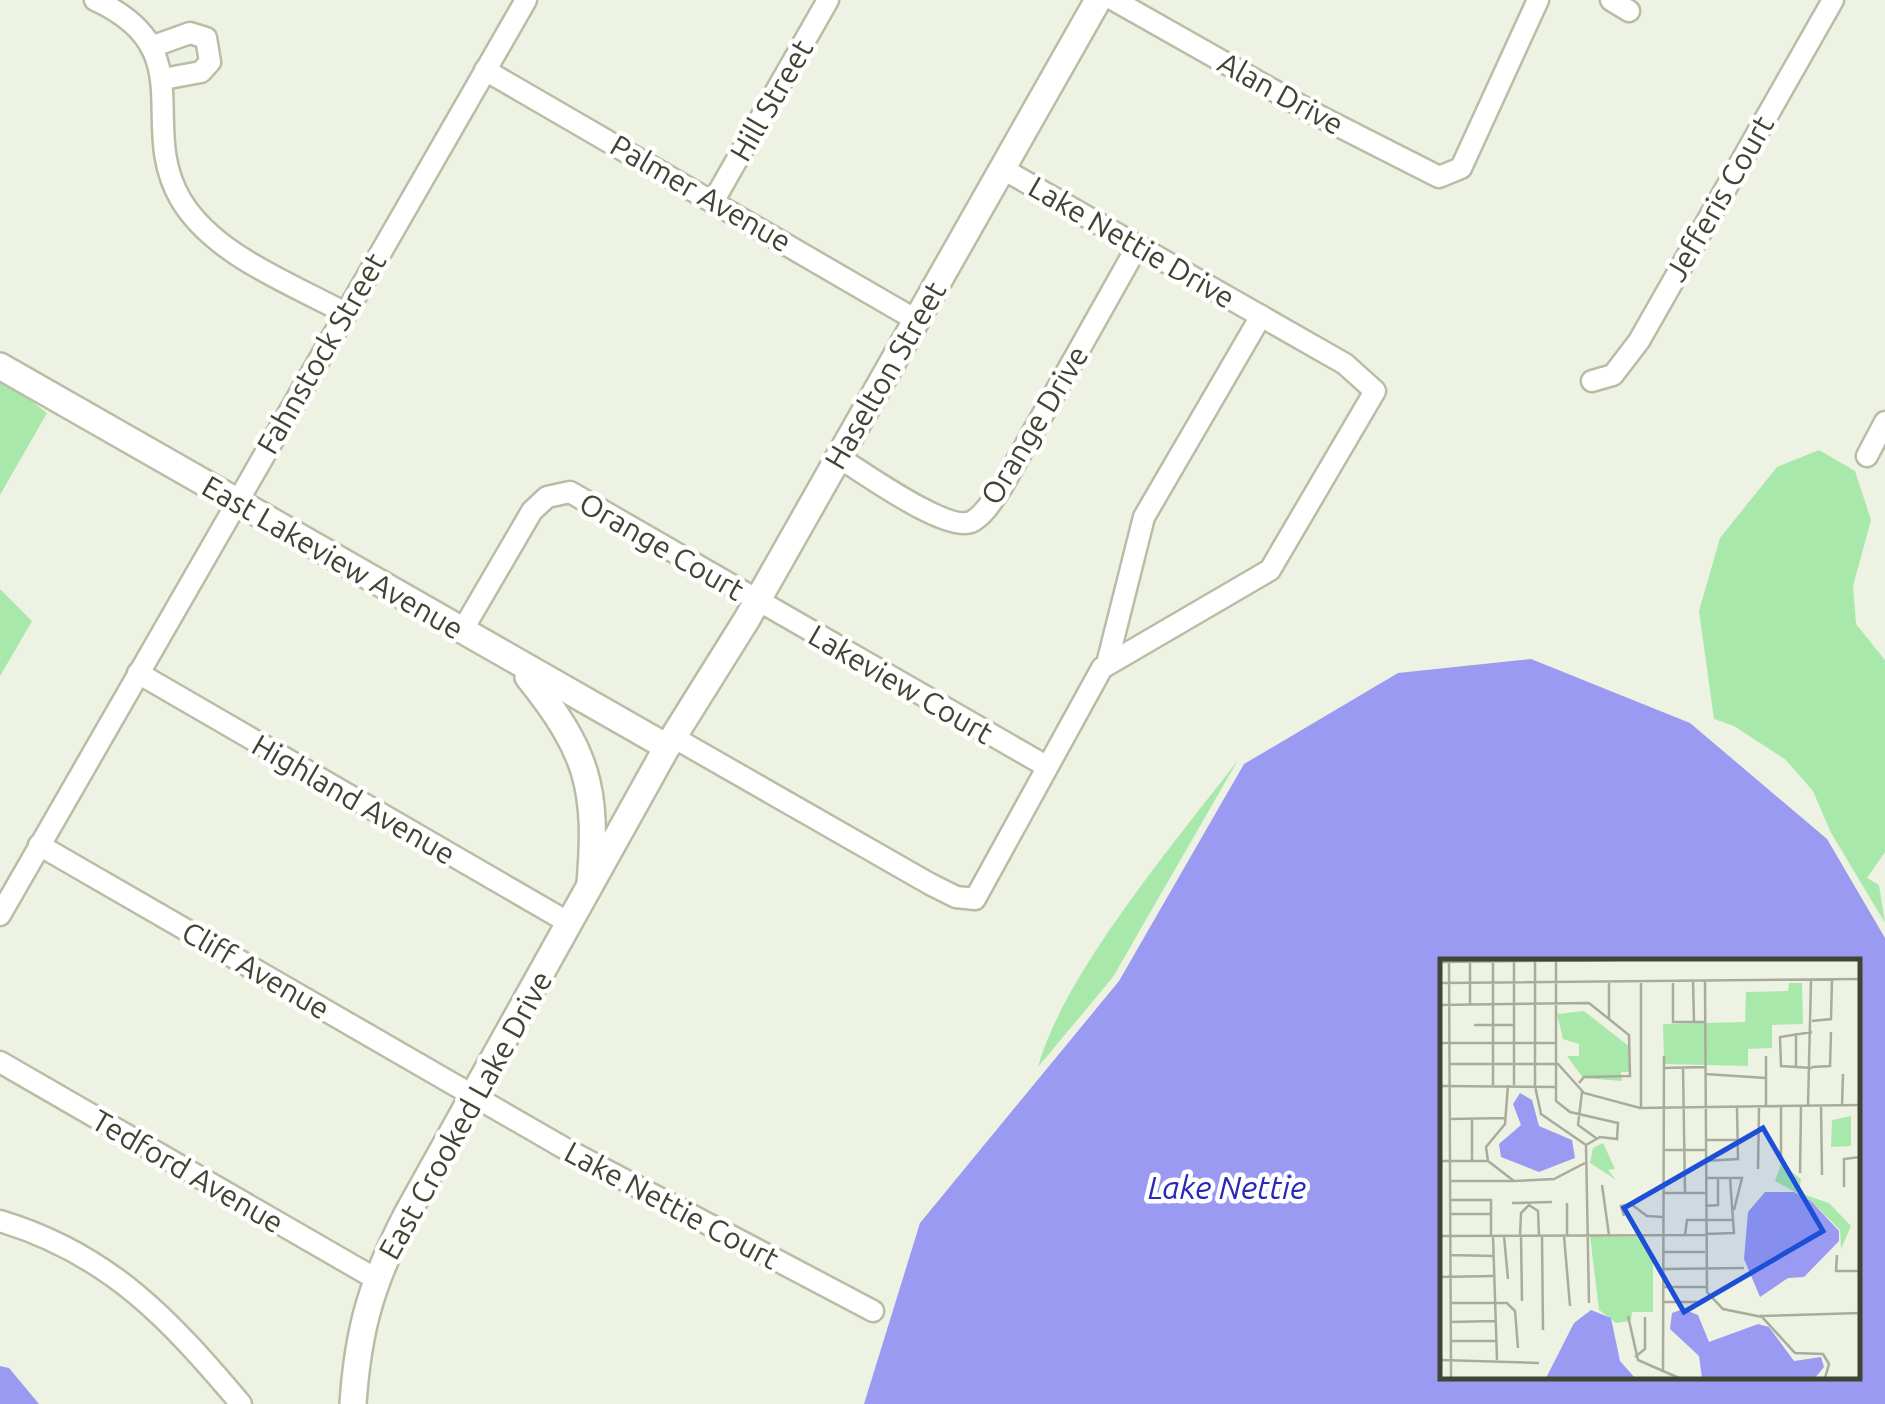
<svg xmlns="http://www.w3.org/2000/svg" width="1885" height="1404" font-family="Ubuntu,sans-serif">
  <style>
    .green { fill: #a8e9ab }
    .water { fill: #9a9af3; fill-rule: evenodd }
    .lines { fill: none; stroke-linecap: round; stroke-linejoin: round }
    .minor-casing { stroke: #b7bea5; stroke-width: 25 }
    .tertiary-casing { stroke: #b7bea5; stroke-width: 30 }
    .minor { stroke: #fff; stroke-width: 20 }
    .tertiary { stroke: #fff; stroke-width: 25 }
    .labels { text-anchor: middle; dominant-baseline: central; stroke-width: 9; stroke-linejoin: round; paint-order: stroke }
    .street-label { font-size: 30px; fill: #404433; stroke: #fff }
    .water-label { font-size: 32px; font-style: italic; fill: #2a28b4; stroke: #fff }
    .inset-road { fill: none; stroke: #a8ac9c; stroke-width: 2.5 }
    .view { fill: #1d4ed8; fill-opacity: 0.15; stroke: #1d4ed8; stroke-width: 5 }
    .inset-edge { fill: none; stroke: #404433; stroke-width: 5 }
  </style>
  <rect width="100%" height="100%" fill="#eef2e2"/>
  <!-- green -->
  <g class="green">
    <path d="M0 377 47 413 0 495Z"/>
    <path d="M1819 450 1855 471 1871 520 1853 586 1856 624 1885 660V852L1867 878 1879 885 1885 923 1830 831 1813 791 1786 760 1734 726 1714 719 1699 611 1720 538 1777 467Z"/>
    <path d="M0 589 32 621 0 676Z"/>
    <path d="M1238 760 1113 977 1038 1067C1064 973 1177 840 1238 760Z"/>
  </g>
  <!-- water -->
  <g class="water">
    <path d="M1531 659 1690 723 1827 839 1885 938V1404H864L920 1223 1119 981 1244 764 1398 673ZM1442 962H1858V1376H1442Z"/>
    <path d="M0 1366 9 1368 39 1404H0Z"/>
  </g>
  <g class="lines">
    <!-- minor casing -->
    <g class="minor-casing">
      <g id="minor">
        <path d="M95 0C204 50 136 124 181 200 214 255 290 283 345 313"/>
        <path d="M1114 0 1317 115 1439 177 1461 168 1538 0"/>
        <path d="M1611 0 1629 11"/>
        <path d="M151 47 190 33 206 38 210 62 201 72 163 79"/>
        <path d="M485 70 916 320"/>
        <path d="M714 200 828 0"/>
        <path d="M1592 381 1613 375 1639 341 1833 0"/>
        <path d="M1867 456 1885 422"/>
        <path d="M838 457C863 472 945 532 971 522 984 516 994 498 1002 487L1138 245"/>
        <path d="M462 631 532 511 547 497 570 492 1046 766"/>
        <path d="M1107 664 1144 517 1261 316"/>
        <path d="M138 673 571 924"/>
        <path d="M673 737 930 884 956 897 975 899 1102 668 1270 570 1375 391 1345 364 1003 169"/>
        <path d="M39 845 564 1148 873 1311"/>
        <path d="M0 915 526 0"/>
        <path d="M0 1062 376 1279"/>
        <path d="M0 1221C110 1254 170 1320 241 1404"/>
      </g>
    </g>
    <!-- tertiary casing -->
    <g class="tertiary-casing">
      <g id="tertiary">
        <path d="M0 366 667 747"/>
        <path d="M528 677C588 752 598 788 590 884"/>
        <path d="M353 1404C358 1328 372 1282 407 1214L667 747 747 619 1098 0"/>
      </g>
    </g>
    <!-- minor -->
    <use href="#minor" class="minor"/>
    <!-- tertiary -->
    <use href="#tertiary" class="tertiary"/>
  </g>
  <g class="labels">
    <!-- street labels -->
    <g class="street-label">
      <text transform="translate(1281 93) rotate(29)">Alan Drive</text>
      <text transform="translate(771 100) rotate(-60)">Hill Street</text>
      <text transform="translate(701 193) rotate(30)">Palmer Avenue</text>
      <text transform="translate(1719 198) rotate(-60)">Jefferis Court</text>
      <text transform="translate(1132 242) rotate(30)">Lake Nettie Drive</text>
      <text transform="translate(321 353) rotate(-60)">Fahnstock Street</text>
      <text transform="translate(885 375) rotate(-60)">Haselton Street</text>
      <text transform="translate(1034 425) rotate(-59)">Orange Drive</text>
      <text transform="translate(662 546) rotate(30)">Orange Court</text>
      <text transform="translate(333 557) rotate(30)">East Lakeview Avenue</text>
      <text transform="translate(901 684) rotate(30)">Lakeview Court</text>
      <text transform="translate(354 799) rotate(30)">Highland Avenue</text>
      <text transform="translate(256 970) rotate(30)">Cliff Avenue</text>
      <text transform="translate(465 1115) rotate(-61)">East Crooked Lake Drive</text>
      <text transform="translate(188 1171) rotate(30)">Tedford Avenue</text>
      <text transform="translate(672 1205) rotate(28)">Lake Nettie Court</text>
    </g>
    <!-- water labels -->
    <g class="water-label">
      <text x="1227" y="1187">Lake Nettie</text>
    </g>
  </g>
  <!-- overview -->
  <g transform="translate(1440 959)">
    <rect width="420" height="420" fill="#eef2e2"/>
    <path d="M349 24H362L363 65 332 66V89L308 90V107L224 105 223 65 305 63 306 33 348 32ZM144 52 190 88V113H181L182 122 143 119 127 97H139V85L123 80 117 55ZM411 157V187L391 188 392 161ZM163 184 175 210 168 211 176 221 150 204 153 189ZM341 205 361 220 359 234 389 244 411 267 401 290 400 271 371 242 335 222ZM150 277 205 278V291L213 294V353H192L191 362 176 364 159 351Z" fill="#a8e9ab"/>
    <path d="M80 134 92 141 99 167 132 181 135 199 99 213 61 198 59 185 81 166 73 145ZM325 233H354L371 242 399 272V282L364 318 348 319 320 338 304 300 308 253ZM243 350 258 356 269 383 318 365 329 368 354 402 381 398 384 408 375 419H262L259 397 230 370 232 354ZM151 351 171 359 180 402 195 419H106L134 364Z" fill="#9a9af3"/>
    <path class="inset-road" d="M9 1 11 419M30 1V45M95 1V127L101 155 146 186M116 1V142L130 153 178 164 177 180 160 178 146 186M0 3 175 1M201 22V149M233 22V63H265M253 22 254 63M265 22 267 333 283 350 322 358 355 394 383 395 389 405 385 419M0 24 420 20M0 46 149 44 189 76 190 117 144 118 139 124M169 60V22M372 62 391 60 392 20M34 66H74M356 74V108M0 84H116M326 97V148M10 105H118L144 134 200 149 420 146M243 108 245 234M372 108 390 107 391 73M223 109 265 108M372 109 341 107 340 78 372 73M265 115 326 119M53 126V1M68 126 65 165 46 188 48 202 74 222 114 220 145 204M74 126V1M0 127 116 128M142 133 138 166 156 179M368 147 371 21M381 147 382 216M402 147 403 115M341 148V203M10 160 65 159M32 160V202M265 181H305M146 186 149 344M223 191H265M0 202H48M265 202 298 200 297 149M318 210 319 148M360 214 361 147M265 219H302L294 251M10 222H74M162 226 169 276M404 228V200L420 198M223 234H265M10 241H51V277M72 244 112 243M265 247 278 246V219M11 255H52M184 257 181 247 191 245 207 257 223 258M265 275 294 274 290 219M245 276 247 261H294M0 277 265 276M53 277 57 401M64 277 68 320M80 277 81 254 89 246 98 252 99 277M81 277 82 342M102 277 103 371M124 277 130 347M127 277V244M223 293H265M11 296 53 297M397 296 396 312H420M223 310 304 309M0 318 53 317M223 328H266M223 343H264M11 344H67L75 352 78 389M188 357 198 401 239 419M320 357 420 354M11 363 55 362M11 382H56M195 398 205 390V358M0 401 99 404M223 411 224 97"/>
    <path class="view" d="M323 169 383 272 244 353 184 249Z"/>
    <rect width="420" height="420" class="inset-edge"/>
  </g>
</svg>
